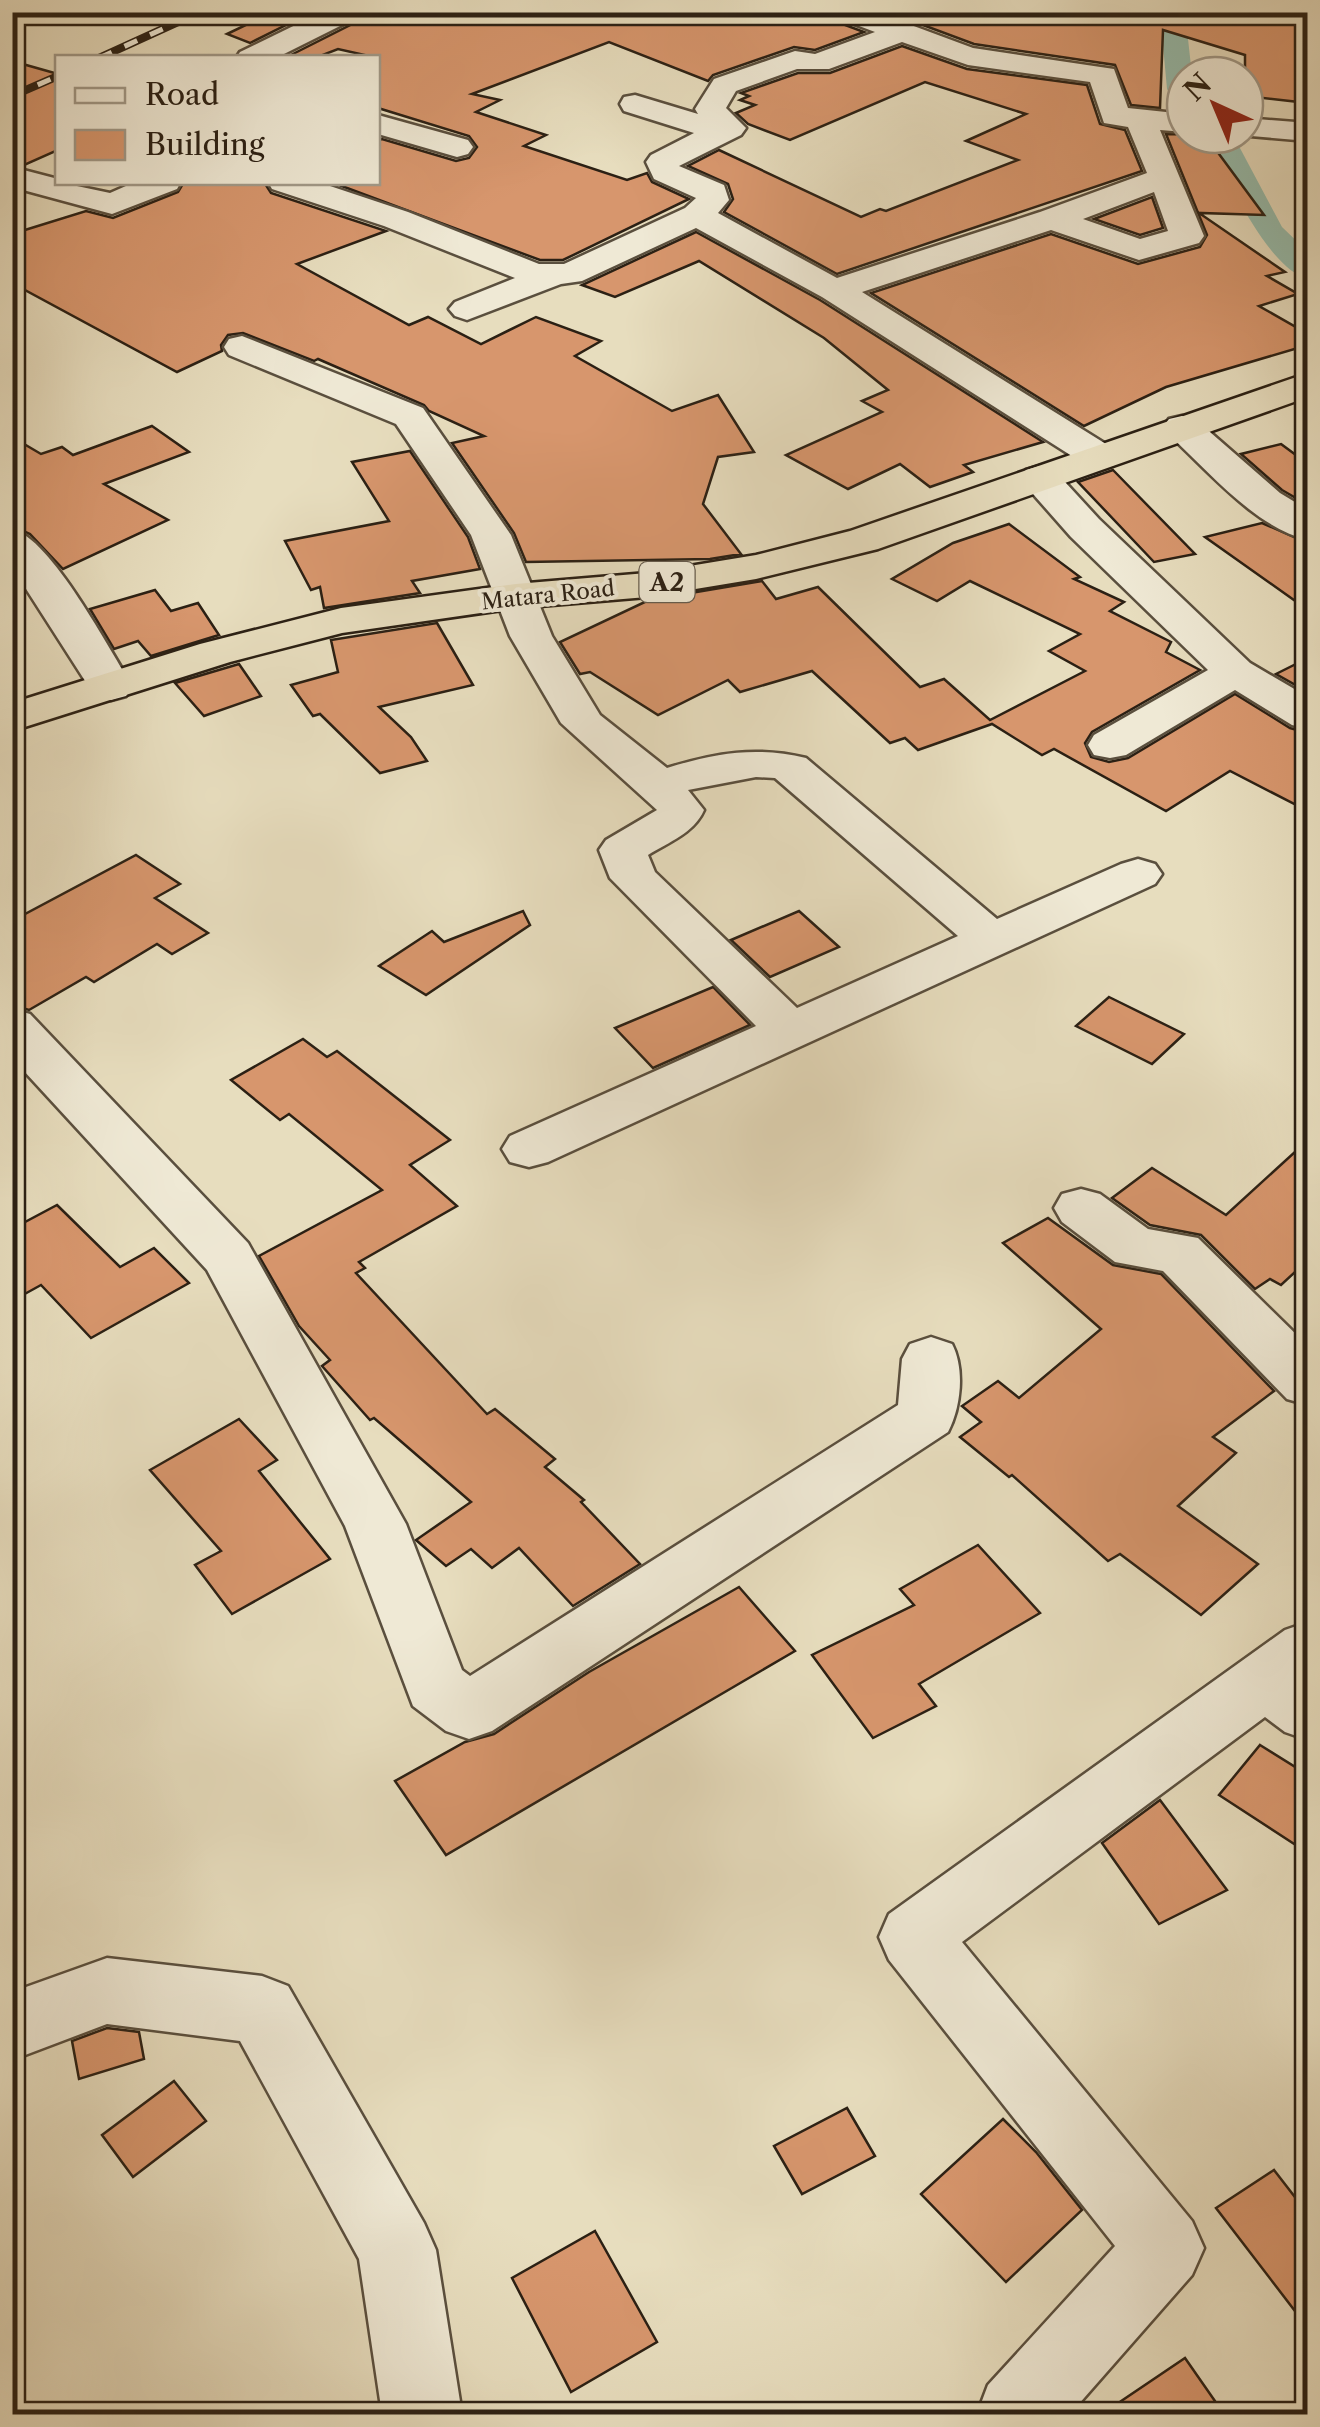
<svg xmlns="http://www.w3.org/2000/svg" width="1320" height="2427" font-family="'Libre Caslon Text',serif">
  <style>
    .lines { fill: none; stroke-linecap: round; stroke-linejoin: round }
    .canal { fill: #97bdad; fill-rule: evenodd }
    .building { fill: #d7966d; stroke: #2b2014; stroke-width: 2.5 }
    .minor-casing { stroke: #5a4f3e; stroke-width: 5 }
    .highway-casing { stroke: #2b2014; stroke-width: 5 }
    .minor { fill: #efe9d5; fill-rule: evenodd }
    .highway { fill: #e7ddbe; fill-rule: evenodd }
    .rail-casing { stroke: #2b2014; stroke-width: 8 }
    .rail { stroke: #efe9d5; stroke-width: 5; stroke-dasharray: 14; stroke-linecap: butt }
    .labels { text-anchor: middle; dominant-baseline: central; stroke-width: 8; stroke-linejoin: round; paint-order: stroke }
    .far-street-label { font-size: 22px; fill: #2b2014; stroke: #efe9d5 }
    .shield { fill: #efe9d5; stroke: #665c4e; stroke-width: 2.5 }
    .shield-label { font-size: 25px; font-weight: bold; fill: #2b2014 }
  </style>
  <rect width="100%" height="100%" fill="#e7ddbe"/>
  <filter id="stains"><feTurbulence type="fractalNoise" baseFrequency=".002" numOctaves="4"/><feColorMatrix values="0 0 0 0 .2 0 0 0 0 .09 0 0 0 0 .02 0 0 0 .5 -.17"/></filter>
  <radialGradient id="worn" r=".72"><stop offset=".6" stop-color="#630" stop-opacity="0"/><stop offset="1" stop-color="#630" stop-opacity=".3"/></radialGradient>
  <g class="lines">
    <!-- canal -->
    <g class="canal">
      <path d="M1160 12H1185L1192 75H1185V105L1176 103 1167 89Z"/>
      <path d="M1205 135H1233L1282 227 1308 252V279C1266 268 1225 172 1205 135Z"/>
    </g>
  </g>
  <!-- building -->
  <g class="building">
    <path d="M273 12H312L250 43 227 34Z"/>
    <path d="M363 12H831L837 22 864 32 815 50 794 47 713 75 708 81 609 42 472 94 500 100 476 112 546 135 524 146 627 180 647 173 652 182 689 199 563 260H540L331 182H378V141L382 139 456 161 469 158 477 147 469 136 378 108V58L338 49 315 58H285L358 21Z"/>
    <path d="M888 12H1308V103L1245 96V55L1163 30 1160 108 1131 105 1115 65 974 44Z"/>
    <path d="M902 46 967 69 1087 85 1100 124 1125 130 1142 171 837 274 724 212 733 199 728 184 688 166 719 150 861 217 880 209 886 211 1018 160 966 141 1026 114 925 82 790 140 748 124 736 113 755 105 740 100 749 96 741 93 798 73H830Z"/>
    <path d="M12 61 58 74V150L22 166 12 163Z"/>
    <path d="M1166 134 1205 135 1264 215 1199 213 1285 272 1267 276 1298 294 1259 306 1308 334V345L1166 387 1084 426 871 293 1051 234 1138 264 1200 247 1207 235Z"/>
    <path d="M184 182H264L271 193 386 231 297 264 409 325 428 317 481 344 536 317 601 341 575 356 672 411 718 395 754 452 718 457 703 504 741 554 710 559 526 562 514 533 452 443 484 436 429 411 424 405 318 359 314 361 243 333 228 335 221 345 222 351 177 372 12 283V234L86 211 113 218 178 192Z"/>
    <path d="M1152 197 1163 228 1140 235 1094 219Z"/>
    <path d="M696 232 820 300 1043 442 964 465 973 472 930 487 900 464 848 489 786 455 882 412 862 401 888 390 824 338 699 261 615 297 582 285Z"/>
    <path d="M152 426 189 452 104 484 168 520 63 569 30 534 12 526V437L41 454 62 447 73 455Z"/>
    <path d="M1281 444 1308 464V505L1282 490 1241 454Z"/>
    <path d="M410 451 468 537 480 569 412 581 420 593 324 608 320 587 311 590 285 541 389 521 352 462Z"/>
    <path d="M1113 470 1195 554 1154 562 1078 482Z"/>
    <path d="M1262 523 1308 543V610L1205 537Z"/>
    <path d="M1009 524 1080 577 1074 579 1124 602 1110 611 1171 642 1166 652 1200 670 1092 732 1085 743 1091 757 1109 762 1128 758 1235 694 1290 728 1308 733V811L1230 771 1166 811 1054 749 1042 755 992 724 918 750 905 738 890 743 812 671 740 692 728 680 658 715 590 672 580 674 560 642 649 600 762 581 776 599 818 587 920 687 944 679 990 720 1085 671 1049 651 1080 634 970 581 937 601 892 579 953 543Z"/>
    <path d="M155 590 171 611 198 603 219 635 151 656 138 641 114 649 90 609Z"/>
    <path d="M437 623 473 685 379 707 411 737 427 761 380 773 320 714 313 716 291 685 338 672 331 640Z"/>
    <path d="M1308 658V692L1276 674Z"/>
    <path d="M239 664 261 696 204 716 175 683Z"/>
    <path d="M136 855 180 884 155 898 208 933 172 954 157 944 94 982 86 977 29 1010 12 1005V921Z"/>
    <path d="M523 911 530 925 426 995 379 966 432 931 444 942Z"/>
    <path d="M799 911 839 947 770 977 731 940Z"/>
    <path d="M713 987 750 1025 653 1068 615 1028Z"/>
    <path d="M1109 997 1184 1034 1152 1064 1076 1026Z"/>
    <path d="M303 1039 327 1057 337 1051 450 1140 410 1165 457 1206 359 1262 365 1268 356 1273 487 1414 495 1409 555 1459 545 1467 584 1500 581 1502 640 1564 573 1606 519 1548 492 1568 471 1549 446 1566 416 1540 471 1502 374 1418 370 1420 322 1366 330 1360 299 1326 259 1256 382 1190 289 1114 280 1120 231 1080Z"/>
    <path d="M1308 1140V1260L1281 1285 1270 1279 1255 1289 1201 1235 1150 1225 1112 1198 1152 1168 1226 1215Z"/>
    <path d="M57 1205 120 1267 154 1248 189 1283 91 1338 41 1285 12 1301V1229Z"/>
    <path d="M1048 1218 1113 1265 1161 1274 1274 1391 1213 1437 1236 1453 1178 1506 1258 1564 1201 1615 1120 1554 1108 1561 1012 1475 1009 1477 960 1437 981 1422 962 1406 998 1381 1019 1398 1101 1329 1003 1243Z"/>
    <path d="M239 1419 277 1460 259 1471 330 1559 232 1614 195 1565 221 1551 150 1470Z"/>
    <path d="M978 1545 1040 1613 919 1684 936 1706 873 1738 812 1655 914 1605 900 1589Z"/>
    <path d="M739 1587 795 1651 446 1855 395 1781 465 1742 494 1734 589 1672Z"/>
    <path d="M1260 1745 1308 1775V1853L1219 1795Z"/>
    <path d="M1160 1800 1227 1890 1159 1924 1102 1843Z"/>
    <path d="M107 2028 139 2032 144 2059 79 2079 72 2041Z"/>
    <path d="M174 2081 206 2121 133 2177 102 2135Z"/>
    <path d="M847 2108 875 2156 802 2194 774 2146Z"/>
    <path d="M1003 2119 1036 2152 1082 2210 1006 2282 921 2194Z"/>
    <path d="M1274 2170 1308 2214V2328L1216 2208Z"/>
    <path d="M595 2231 657 2342 571 2392 512 2278Z"/>
    <path d="M1185 2358 1224 2414H1102Z"/>
  </g>
  <g class="lines">
    <!-- minor casing -->
    <g class="minor-casing">
      <g id="minor">
        <path d="M322 12H360L356 18 276 58H236L240 52Z"/>
        <path d="M834 12H876L973 48 1114 69 1128 108 1185 114V132L1160 130 1204 236 1199 243 1139 260 1051 230 862 292 1114 449 1119 457 1114 465 1100 469 1086 465 822 297 696 228 582 281 561 284 467 320 455 316 449 309 455 302 515 278 384 226 272 189 268 182H318L408 212 539 264H564L685 208 696 198 654 179 646 162 651 155 694 133 624 111 620 104 624 97 635 95 698 114 695 109 714 79 795 51 815 54 875 32 838 18ZM902 42 968 65 1090 82 1104 123 1128 127 1147 173 1040 212 837 278 718 213 729 200 724 185 679 166 741 135 746 128 726 108 736 91 797 69H829ZM1154 192 1168 231 1140 239 1083 219Z"/>
        <path d="M378 115 468 140 473 147 468 154 457 157 378 134Z"/>
        <path d="M1245 118 1308 123V141L1239 135H1245Z"/>
        <path d="M12 167 58 179V182L110 193 135 182H181L177 189 112 214 12 187Z"/>
        <path d="M242 336 423 408 511 535 552 636 600 715 667 768C715 753 756 746 806 758L997 919 1121 864 1138 859 1155 864 1162 874 1155 884 548 1162 529 1167 510 1162 502 1149 510 1136 756 1026 610 878 599 850 606 840 657 810 561 723 510 636 471 535 396 424 229 355 224 347 229 339ZM756 777 775 778 958 936 797 1008 655 872 648 855C669 842 694 833 704 810L688 790Z"/>
        <path d="M1182 416 1195 419 1280 493 1308 510V540C1254 527 1208 470 1169 435L1163 427 1169 419Z"/>
        <path d="M1040 466 1054 470 1099 519 1250 663 1308 697V729L1292 725 1235 690 1126 755 1110 758 1094 755 1088 745 1094 735 1208 670 1071 537 1026 486 1020 478 1026 470Z"/>
        <path d="M12 529C51 538 110 651 133 687L126 696 111 700 96 696 89 687 12 567Z"/>
        <path d="M12 1009 30 1014 248 1243 406 1524 462 1670 470 1676 898 1405 902 1359 910 1344 931 1337 952 1344C965 1369 961 1407 948 1432L492 1731 469 1739 446 1731 413 1706 345 1526 207 1270 12 1058Z"/>
        <path d="M1081 1189 1100 1194 1148 1229 1198 1238 1308 1346V1405L1287 1399 1163 1271 1115 1262 1062 1222 1054 1208 1062 1194Z"/>
        <path d="M1308 1622V1740L1285 1732 1265 1717 962 1942 1192 2221 1204 2248 1192 2275 1070 2414H977L988 2385 1115 2246 889 1960 879 1937 889 1914 1285 1630Z"/>
        <path d="M107 1958 262 1976 288 1986 424 2223 436 2250 462 2414H382L359 2259 240 2041 107 2024 12 2060V1992Z"/>
      </g>
    </g>
    <!-- highway casing -->
    <g class="highway-casing">
      <path id="highway" d="M1308 373V397L878 549 756 579 647 597 516 608 342 633 230 662 12 731V703L200 644 341 608 516 584 647 573 756 555 850 531Z"/>
    </g>
    <!-- minor -->
    <use href="#minor" class="minor"/>
    <!-- highway -->
    <use href="#highway" class="highway"/>
    <!-- rail casing -->
    <g class="rail-casing">
      <g id="rail">
        <path d="M99 58 200 12"/>
        <path d="M12 96 58 76"/>
      </g>
    </g>
    <!-- rail -->
    <use href="#rail" class="rail"/>
  </g>
  <g class="labels">
    <!-- far-street labels -->
    <g class="far-street-label">
      <text transform="translate(548 595) rotate(-6)">Matara Road</text>
    </g>
    <!-- shield labels -->
    <rect class="shield" x="639.5" y="562" width="55" height="40" rx="8"/>
    <g class="shield-label">
      <text x="667" y="582">A2</text>
    </g>
  </g>
  <!-- margin -->
  <rect width="1320" height="2427" fill="none" stroke="#e7ddbe" stroke-width="50"/>
  <rect x="15" y="15" width="1290" height="2397" fill="none" stroke="#2b2014" stroke-width="5"/>
  <rect x="25" y="25" width="1270" height="2377" fill="none" stroke="#2b2014" stroke-width="2.5"/>
  <!-- legend -->
  <rect x="55" y="55" width="325" height="130" fill="#efe9d5" stroke="#a19988" stroke-width="2.5"/>
  <rect x="75" y="88" width="50" height="15" fill="#efe9d5" stroke="#a19988" stroke-width="2.5"/>
  <text x="145" y="105" font-size="30" fill="#2b2014">Road</text>
  <rect x="75" y="130" width="50" height="30" fill="#d7966d" stroke="#a19988" stroke-width="2.5"/>
  <text x="145" y="155" font-size="30" fill="#2b2014">Building</text>
  <!-- north arrow -->
  <g transform="translate(1215 105) rotate(316)"><circle r="48" fill="#efe9d5" stroke="#a19988" stroke-width="2.5"/>
  <path d="M0-8L18 38L0 25L-18 38Z" fill="#8f2418"/>
  <text y="-15" font-size="28" font-weight="bold" text-anchor="middle" fill="#2b2014">N</text>
  </g>
  <rect width="100%" height="100%" filter="url(#stains)"/>
  <rect width="100%" height="100%" fill="url(#worn)"/>
</svg>
